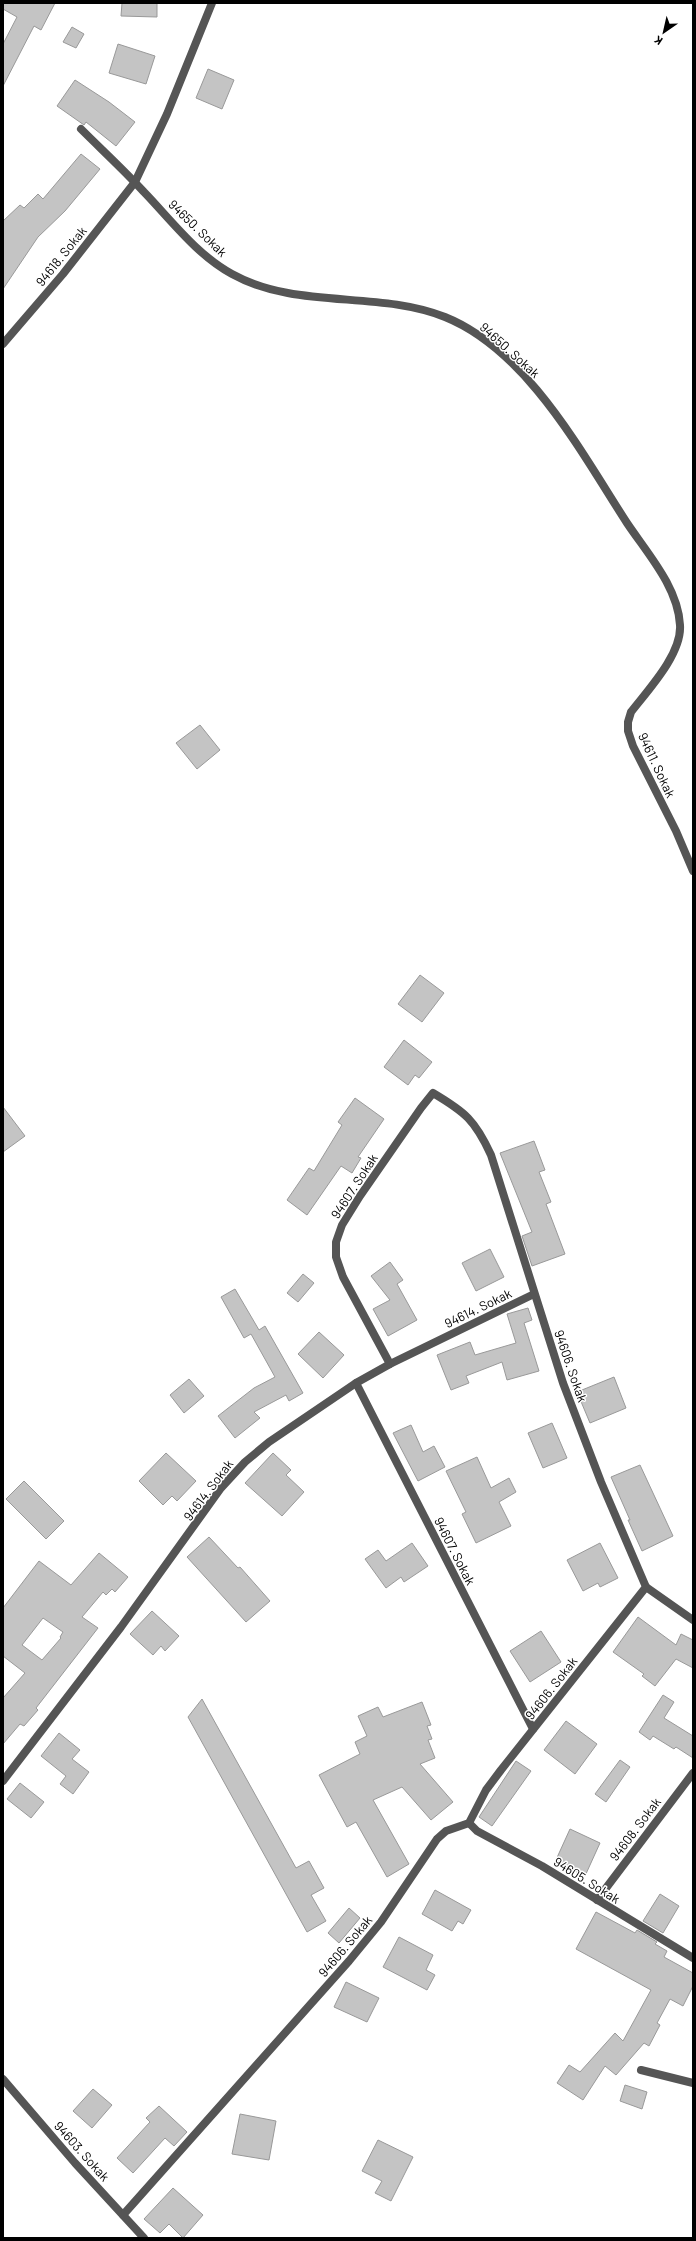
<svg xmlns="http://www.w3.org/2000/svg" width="696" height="2241" font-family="Barlow,sans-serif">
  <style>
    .building { fill: #c4c4c4; stroke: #999; fill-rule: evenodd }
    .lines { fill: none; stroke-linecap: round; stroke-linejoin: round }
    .minor { stroke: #555; stroke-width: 8 }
    .labels { text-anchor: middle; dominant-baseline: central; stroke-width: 3; stroke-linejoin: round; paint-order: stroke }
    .street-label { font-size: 13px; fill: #000; stroke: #fff }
  </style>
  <rect width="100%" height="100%" fill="#fff"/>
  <!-- building -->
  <g class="building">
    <path d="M3 3H55L41 30 34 26 3 86V44L17 17 3 9Z"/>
    <path d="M122 3H157V17L121 16Z"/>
    <path d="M72 27 84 34 76 48 63 42Z"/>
    <path d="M118 44 155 56 146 84 109 73Z"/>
    <path d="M208 69 234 80 222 109 196 98Z"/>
    <path d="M75 80 109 102 135 122 116 146 86 122 84 125 57 106Z"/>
    <path d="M81 154 100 169 65 211 38 237 3 289V221L20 205 24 208 38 194 43 199Z"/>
    <path d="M200 725 220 750 197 769 176 743Z"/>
    <path d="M420 975 444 993 422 1022 398 1004Z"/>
    <path d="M404 1040 432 1062 419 1078 415 1075 408 1085 384 1067Z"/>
    <path d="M355 1098 384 1119 358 1157 361 1158 352 1173 341 1166 307 1215 287 1200 309 1168 314 1171 342 1125 338 1122Z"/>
    <path d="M3 1107 25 1136 3 1152Z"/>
    <path d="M534 1141 545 1170 539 1172 551 1202 546 1204 565 1254 532 1266 522 1236 532 1232 500 1153Z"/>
    <path d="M490 1249 504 1277 476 1291 462 1263Z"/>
    <path d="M390 1262 403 1280 397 1284 417 1320 388 1336 373 1309 390 1300 371 1276Z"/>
    <path d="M303 1274 314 1283 298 1302 287 1293Z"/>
    <path d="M235 1289 259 1330 265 1326 303 1393 289 1401 286 1395 254 1412 260 1418 235 1438 218 1416 254 1388 275 1377 251 1334 244 1338 221 1297Z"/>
    <path d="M528 1308 532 1320 524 1323 539 1371 507 1380 502 1362 466 1376 469 1383 451 1390 437 1355 470 1342 475 1355 516 1343 507 1314Z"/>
    <path d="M319 1332 344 1355 323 1378 298 1354Z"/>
    <path d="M614 1377 626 1408 590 1423 577 1392Z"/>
    <path d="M189 1379 204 1396 184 1413 170 1395Z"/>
    <path d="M552 1423 567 1458 543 1468 528 1433Z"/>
    <path d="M411 1425 423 1452 434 1446 445 1467 418 1481 393 1433Z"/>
    <path d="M166 1453 196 1481 177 1501 172 1496 163 1505 139 1481Z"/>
    <path d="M273 1453 291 1470 286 1475 304 1492 282 1516 245 1483Z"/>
    <path d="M477 1457 491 1488 509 1478 516 1492 499 1502 511 1526 476 1543 462 1514 466 1512 446 1471Z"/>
    <path d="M640 1465 673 1536 642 1551 628 1520H630L611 1477Z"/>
    <path d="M24 1481 64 1521 46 1539 6 1499Z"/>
    <path d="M209 1537 238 1568 240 1567 270 1601 246 1622 187 1557Z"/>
    <path d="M412 1543 428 1566 404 1582 401 1577 386 1588 365 1559 378 1550 386 1561Z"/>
    <path d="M600 1543 618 1578 600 1587 598 1583 583 1591 567 1560Z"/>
    <path d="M99 1553 128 1577 115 1592 112 1589 106 1595 103 1592 82 1617 98 1628 36 1708 38 1710 24 1726 20 1724 3 1744V1698L25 1673 3 1656V1608L39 1561 71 1585ZM43 1618 63 1632 60 1637 61 1638 42 1660 22 1645Z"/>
    <path d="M152 1611 179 1636 165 1651 161 1646 153 1655 130 1634Z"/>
    <path d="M638 1617 676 1645 681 1634 693 1640V1668L676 1659 655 1686 642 1676 644 1674 613 1652Z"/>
    <path d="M541 1631 561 1662 530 1682 510 1651Z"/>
    <path d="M663 1695 674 1702 664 1718 693 1736V1758L676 1747 674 1749 653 1736 650 1740 639 1732Z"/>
    <path d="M202 1699 296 1868 309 1861 324 1888 311 1895 326 1921 307 1932 188 1717Z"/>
    <path d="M422 1702 431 1725 427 1726 432 1739 428 1740 435 1758 420 1764 453 1802 431 1820 402 1787 373 1800 409 1864 387 1877 356 1822 347 1827 319 1775 360 1754 355 1742 367 1736 358 1716 378 1707 383 1717Z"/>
    <path d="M566 1721 597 1744 575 1774 544 1750Z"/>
    <path d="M59 1733 80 1750 72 1759 89 1772 73 1794 60 1784 66 1776 41 1756Z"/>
    <path d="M620 1760 630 1767 606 1802 595 1794Z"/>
    <path d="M516 1761 531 1771 492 1826 479 1817Z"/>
    <path d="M20 1783 44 1802 31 1818 7 1799Z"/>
    <path d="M570 1829 600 1843 585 1876 555 1862Z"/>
    <path d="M435 1890 471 1910 463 1924 458 1921 452 1931 422 1914Z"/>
    <path d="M660 1894 679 1906 663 1933 643 1921Z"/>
    <path d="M349 1908 360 1918 339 1943 328 1933Z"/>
    <path d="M596 1912 635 1933 637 1930 657 1942 655 1944 667 1951 664 1957 693 1973V1986L683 2006 670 1999 657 2023 660 2025 649 2046 644 2043 616 2075 605 2066 583 2100 557 2083 569 2065 580 2072 615 2033 623 2041 651 1990 576 1949Z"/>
    <path d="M399 1937 433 1955 426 1970 435 1975 427 1990 383 1967Z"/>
    <path d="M346 1982 379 1998 367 2022 334 2007Z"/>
    <path d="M625 2085 647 2092 642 2109 620 2101Z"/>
    <path d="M93 2089 112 2105 92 2128 73 2111Z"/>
    <path d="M159 2106 187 2132 174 2146 165 2138 133 2173 117 2158 150 2122 146 2118Z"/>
    <path d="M240 2114 276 2121 269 2160 232 2154Z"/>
    <path d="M378 2140 413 2157 391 2201 375 2193 382 2181 362 2171Z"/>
    <path d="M173 2188 203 2215 183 2238 169 2224 160 2233 144 2219Z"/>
  </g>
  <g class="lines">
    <!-- minor -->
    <g class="minor">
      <path d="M81 129C102 150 124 170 144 192 171 220 197 255 232 274 297 310 377 290 445 317 527 350 581 452 627 523 647 553 678 587 680 625 682 654 648 690 631 712L628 722V731L633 746 676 831 693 871"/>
      <path d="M3 344 63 274 135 182 167 114 212 3"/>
      <path d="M356 1383 533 1729"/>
      <path d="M646 1587 693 1620"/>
      <path d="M3 1781 121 1627 221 1488 245 1462 269 1442 356 1383 390 1364 534 1294"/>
      <path d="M469 1823 477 1831 542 1866 693 1958"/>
      <path d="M597 1900 693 1773"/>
      <path d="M641 2070 693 2083"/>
      <path d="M3 2079 75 2163 144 2238"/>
      <path d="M123 2215 349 1961 381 1922 437 1839 446 1831 469 1823 486 1790 501 1770 646 1587 601 1482 563 1383 491 1155C475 1120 465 1112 433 1093L421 1108 360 1196 342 1225 336 1242V1257L343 1277 390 1364"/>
    </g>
  </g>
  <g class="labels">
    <!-- street labels -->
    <g class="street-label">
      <text transform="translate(198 228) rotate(44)">94650. Sokak</text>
      <text transform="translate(61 256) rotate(-51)">94618. Sokak</text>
      <text transform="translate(510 350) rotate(42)">94650. Sokak</text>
      <text transform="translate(657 765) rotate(65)">94611. Sokak</text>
      <text transform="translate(354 1186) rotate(-57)">94607. Sokak</text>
      <text transform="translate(478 1308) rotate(-26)">94614. Sokak</text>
      <text transform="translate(571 1366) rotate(71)">94606. Sokak</text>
      <text transform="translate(208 1490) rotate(-53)">94614. Sokak</text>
      <text transform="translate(455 1551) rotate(63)">94607. Sokak</text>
      <text transform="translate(551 1688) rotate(-52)">94606. Sokak</text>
      <text transform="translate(635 1829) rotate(-53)">94608. Sokak</text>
      <text transform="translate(587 1880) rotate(32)">94605. Sokak</text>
      <text transform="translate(345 1946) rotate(-50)">94606. Sokak</text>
      <text transform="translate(82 2151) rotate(48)">94603. Sokak</text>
    </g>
  </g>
  <!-- border -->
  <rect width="696" height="2241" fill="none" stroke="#000000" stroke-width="8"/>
  <!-- north arrow -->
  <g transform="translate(664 32) rotate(214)" stroke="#ffffff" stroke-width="3" paint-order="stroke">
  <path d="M0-3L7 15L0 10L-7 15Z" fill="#000000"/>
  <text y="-6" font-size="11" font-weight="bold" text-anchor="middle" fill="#000000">K</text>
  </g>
</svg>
